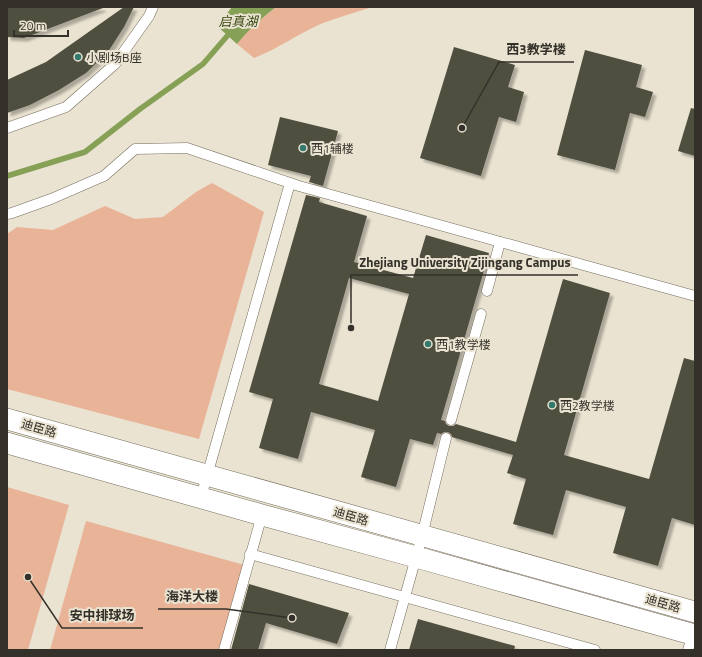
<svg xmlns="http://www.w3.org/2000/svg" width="702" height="657" font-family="'Titillium Web','Noto Sans SC',sans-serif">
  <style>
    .green { fill: #e9b397 }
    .water { fill: #86a156 }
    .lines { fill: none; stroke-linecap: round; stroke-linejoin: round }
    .stream { stroke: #86a156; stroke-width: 5.5 }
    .building { fill: #505040; fill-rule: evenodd; filter: url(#shadow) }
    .service-casing { stroke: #756e5e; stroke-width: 11 }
    .minor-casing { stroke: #756e5e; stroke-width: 22 }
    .service { stroke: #fff; stroke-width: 10 }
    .minor { stroke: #fff; stroke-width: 21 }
    .poi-dot { fill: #34796e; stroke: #eae3d1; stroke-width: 1.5 }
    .labels { text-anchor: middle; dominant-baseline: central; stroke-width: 4; stroke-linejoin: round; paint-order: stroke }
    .poi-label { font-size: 12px; fill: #34312a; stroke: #eae3d1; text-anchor: start }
    .street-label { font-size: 12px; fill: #34312a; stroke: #eae3d1 }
    .water-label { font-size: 13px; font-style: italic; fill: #34460e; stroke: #eae3d1 }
    .leader { fill: none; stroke: #34312a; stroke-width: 1.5 }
    .callout-dot { fill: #34312a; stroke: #eae3d1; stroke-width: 1.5 }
    .callout-label { font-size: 13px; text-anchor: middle; font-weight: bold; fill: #34312a; stroke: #eae3d1; stroke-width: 4; stroke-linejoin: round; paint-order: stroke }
  </style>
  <defs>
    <filter id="shadow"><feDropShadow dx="3.5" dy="3.5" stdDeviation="1" flood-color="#0004"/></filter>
  </defs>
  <rect width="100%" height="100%" fill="#eae3d1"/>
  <!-- green -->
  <g class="green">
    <path d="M276 7H373C356 12 339 17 323 23 299 33 278 49 254 58L237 44C248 29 262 19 276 7Z"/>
    <path d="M212 183 264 212 199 439 7 389V234L17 227 53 230 105 206 135 219 163 217 196 192Z"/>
    <path d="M7 487 69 505 28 650H7Z"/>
    <path d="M86 521 248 566 224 650H50Z"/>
  </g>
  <!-- water -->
  <path class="water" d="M232 7H276C262 18 248 30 237 44L217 26Z"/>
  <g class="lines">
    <!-- stream -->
    <path class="stream" d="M7 176 85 152 140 109 203 64 228 35"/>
  </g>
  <!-- building -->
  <g class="building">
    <path d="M7 7H102L103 8 24 38 7 37Z"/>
    <path d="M124 7H134L124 27 108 52 86 73 59 90 30 105 7 113V80L46 62Z"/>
    <path d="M454 47 515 65 508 87 524 92 516 122 499 117 481 176 420 158Z"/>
    <path d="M585 50 642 65 636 87 653 92 645 117 630 113 615 170 557 155Z"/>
    <path d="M691 108 695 109V156L678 151Z"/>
    <path d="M280 117 338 131 323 186 309 182 311 176 268 165Z"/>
    <path d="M306 195 320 198 319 202 367 216 354 262 413 278 426 235 489 253 441 420 445 421 446 424 449 426H453L456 424 516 442 563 279 610 293 564 455 649 479 684 358 695 361V525L672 518 658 566 613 553 626 507 566 490 553 535 513 524 526 479 507 473 513 455 452 437 451 434 448 432H444L441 434 437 433 433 445 410 439 396 487 361 477 375 430 311 412 298 459 259 448 273 399 249 392ZM349 278 409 294 378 401 319 384Z"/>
    <path d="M249 584 349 613 337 644 266 623 258 650H231Z"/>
    <path d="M418 619 515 646 514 650H409Z"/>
  </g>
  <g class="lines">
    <!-- service casing -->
    <g class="service-casing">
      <g id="service">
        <path d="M7 128 66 107 115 64 149 16 153 7"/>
        <path d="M7 214 12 213 51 199 104 176 135 149 187 148 299 186 695 296"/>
        <path d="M487 291 500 242"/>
        <path d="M451 420 481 314"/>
        <path d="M201 497 290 183"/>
        <path d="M250 554 595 650"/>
        <path d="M224 650 262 515"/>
        <path d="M390 650 422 536 446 438"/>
        <path d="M688 650 693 634"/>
      </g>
    </g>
    <!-- minor casing -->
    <g class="minor-casing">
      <g id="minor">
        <path d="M7 419 695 612"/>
        <path d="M7 443 262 515 416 557 695 635"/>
      </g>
    </g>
    <!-- service -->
    <use href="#service" class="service"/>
    <!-- minor -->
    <use href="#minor" class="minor"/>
  </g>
  <!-- markers -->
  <g class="poi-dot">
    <circle cx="78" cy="57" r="4"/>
    <circle cx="303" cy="148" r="4"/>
    <circle cx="428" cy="344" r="4"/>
    <circle cx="552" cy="405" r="4"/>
  </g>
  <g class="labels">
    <!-- poi labels -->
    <g class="poi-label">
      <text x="86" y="57">小剧场B座</text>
      <text x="311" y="148">西1辅楼</text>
      <text x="436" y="344">西1教学楼</text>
      <text x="560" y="405">西2教学楼</text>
    </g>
    <!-- street labels -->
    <g class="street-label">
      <text transform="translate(39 428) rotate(16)">迪臣路</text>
      <text transform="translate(351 516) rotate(16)">迪臣路</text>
      <text transform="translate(663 603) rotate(16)">迪臣路</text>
    </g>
    <!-- water labels -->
    <g class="water-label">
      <text x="238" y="21">启真湖</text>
    </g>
  </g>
  <!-- callouts -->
  <path class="leader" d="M462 128L499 62H574M351 328L351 275H578M292 618L226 609H158M28 577L62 628H143"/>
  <g class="callout-dot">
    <circle cx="462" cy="128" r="4"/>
    <circle cx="351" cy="328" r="4"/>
    <circle cx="292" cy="618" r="4"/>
    <circle cx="28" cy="577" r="4"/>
  </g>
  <g class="callout-label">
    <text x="536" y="54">西3教学楼</text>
    <text x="465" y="267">Zhejiang University Zijingang Campus</text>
    <text x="192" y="601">海洋大楼</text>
    <text x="102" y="620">安中排球场</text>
  </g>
  <!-- border -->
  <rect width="702" height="657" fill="none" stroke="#34312a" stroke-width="16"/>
  <!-- scale -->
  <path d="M14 30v6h54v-6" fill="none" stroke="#34312a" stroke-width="2"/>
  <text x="20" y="30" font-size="12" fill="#34312a" stroke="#eae3d1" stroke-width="3" paint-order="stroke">20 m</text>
</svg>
